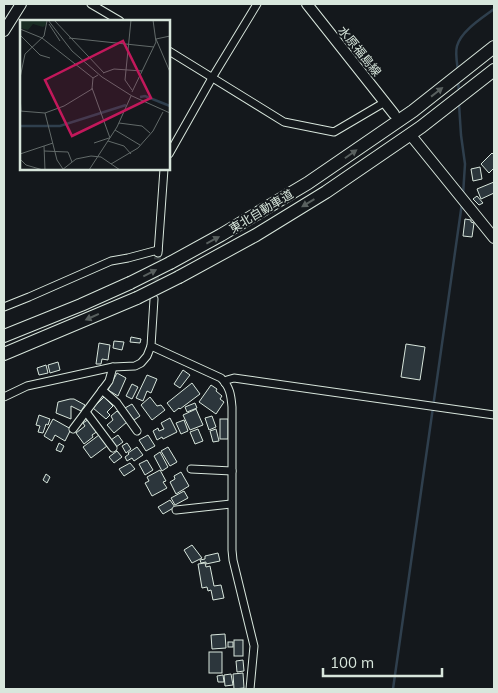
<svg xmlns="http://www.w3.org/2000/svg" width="498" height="693" font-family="Mulish,'Noto Sans JP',sans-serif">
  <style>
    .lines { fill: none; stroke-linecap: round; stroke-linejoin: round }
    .stream { stroke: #2f3f4d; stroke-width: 2.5 }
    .building { fill: #2c363c; stroke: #d8e6dc }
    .street-tunnel { stroke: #313739; stroke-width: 7; stroke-dasharray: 7 3.5; stroke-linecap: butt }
    .street-casing { stroke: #d8e6dc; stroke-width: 9 }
    .secondary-casing { stroke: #d8e6dc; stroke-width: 12 }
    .highway-casing { stroke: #d8e6dc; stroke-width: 14 }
    .street { stroke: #14181c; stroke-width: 7 }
    .secondary { stroke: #14181c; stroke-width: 10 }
    .highway { stroke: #14181c; stroke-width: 12 }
    .highway-bridge-casing { stroke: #d8e6dc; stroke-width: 14; stroke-linecap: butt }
    .highway-bridge { stroke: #14181c; stroke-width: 12 }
    .oneway { fill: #59605f }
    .labels { text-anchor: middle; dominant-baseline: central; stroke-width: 4; stroke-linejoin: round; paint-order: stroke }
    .street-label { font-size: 12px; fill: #d8e6dc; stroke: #14181c }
    .inset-river { fill: none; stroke: #2f3f4d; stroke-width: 2.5 }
    .inset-road { fill: none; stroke: #626a69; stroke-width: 1 }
    .view { fill: #c2185b; fill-opacity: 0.15; stroke: #c2185b; stroke-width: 2.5 }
    .inset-edge { fill: none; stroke: #d8e6dc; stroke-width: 2.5 }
  </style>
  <rect width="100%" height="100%" fill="#14181c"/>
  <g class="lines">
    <!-- stream -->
    <g class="stream">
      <path d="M458 71C457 63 455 53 457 46 461 31 482 18 494 9"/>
      <path d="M458 81 459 93"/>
      <path d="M459 104 461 135 465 164 463 195"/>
      <path d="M393 689 462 203"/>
    </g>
  </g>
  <!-- building -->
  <g class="building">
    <path d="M492 153 494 155V168L489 173 481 164Z"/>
    <path d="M480 167 482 179 473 181 471 169Z"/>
    <path d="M494 182V193L481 199 477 189Z"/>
    <path d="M477 196 483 203 479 205 473 199Z"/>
    <path d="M465 219 471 220V222L474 223 472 237 463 236Z"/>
    <path d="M131 337 141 339 140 343 130 342Z"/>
    <path d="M114 341 124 342 122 350 113 348Z"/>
    <path d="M99 343 110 345 108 360 102 359 101 364H96Z"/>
    <path d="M406 344 425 347 420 380 401 377Z"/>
    <path d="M58 362 60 370 50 373 48 365Z"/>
    <path d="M46 365 48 373 39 375 37 368Z"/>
    <path d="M183 370 190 375 180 388 174 384Z"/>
    <path d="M117 373 126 378 118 396 108 390Z"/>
    <path d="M147 375 157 379 151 393 147 391 143 401 136 398Z"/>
    <path d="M192 383 200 394 180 409 179 408 174 412 167 403Z"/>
    <path d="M132 384 138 387 132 399 126 396Z"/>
    <path d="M211 385 217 389 216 391 222 396 220 399 224 402 216 414 199 402Z"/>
    <path d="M104 397 113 406 107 412 110 415 106 419 93 408Z"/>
    <path d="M150 397 157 406 161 405 165 410 152 420 141 405Z"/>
    <path d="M70 399H74L85 405 81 411 71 406V419L56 413 58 402Z"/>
    <path d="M195 403 197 408 187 412 185 407Z"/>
    <path d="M132 404 140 416 134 420 125 408Z"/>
    <path d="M196 409 203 425 190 430 183 415Z"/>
    <path d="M117 411 127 422 114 433 107 425 113 420 111 416Z"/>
    <path d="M39 415 50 419 48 425 46 424 43 433 38 432 40 426 36 425Z"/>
    <path d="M212 416 216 427 209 430 205 418Z"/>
    <path d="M170 418 177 432 163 439 162 437 157 440 153 431 158 428 159 431 164 429 161 423Z"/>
    <path d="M53 419 71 429 65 441 55 435 52 441 44 436Z"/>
    <path d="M89 419 98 431 92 435 93 437 84 444 76 433 85 426 83 423Z"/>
    <rect x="220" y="419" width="8" height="20"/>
    <path d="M184 420 188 431 181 434 176 423Z"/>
    <path d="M198 429 203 441 195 444 190 432Z"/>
    <path d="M216 429 219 441 213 442 210 431Z"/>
    <path d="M99 435 107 446 91 458 83 447Z"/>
    <path d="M118 435 123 442 116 447 111 440Z"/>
    <path d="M148 435 155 446 146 451 139 440Z"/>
    <path d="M59 443 64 446 61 452 56 450Z"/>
    <path d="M127 443 131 449 126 453 122 446Z"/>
    <path d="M137 447 143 455 134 461 132 458 127 461 125 457 129 454 128 453Z"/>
    <path d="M168 447 177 462 170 466 161 451Z"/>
    <path d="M117 451 122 457 114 463 109 457Z"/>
    <path d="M160 452 168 467 162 471 154 456Z"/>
    <path d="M147 460 153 470 145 475 139 464Z"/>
    <path d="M130 463 135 469 124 476 119 469Z"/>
    <path d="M160 470 166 481 163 482 167 488 152 496 145 483 149 481 147 477Z"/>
    <path d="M181 472 189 486 176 494 170 482 175 479 174 476Z"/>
    <path d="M46 474 50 477 47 483 43 480Z"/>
    <path d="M184 491 188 498 175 505 171 498Z"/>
    <path d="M170 500 175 507 163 514 158 507Z"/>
    <path d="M192 545 202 558 192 563 184 550Z"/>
    <path d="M218 553 220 561 206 564V562L201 563 200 560 205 559V556Z"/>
    <path d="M205 563 206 567 210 566 214 586 221 585 224 598 213 600 211 590 208 591 207 587 202 588 198 564Z"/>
    <path d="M225 634 226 648 212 649 211 635Z"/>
    <rect x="234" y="640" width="9" height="16"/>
    <rect x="228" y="642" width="5" height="5"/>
    <rect x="209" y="652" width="13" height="21"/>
    <path d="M243 660 244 671 237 672 236 661Z"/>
    <path d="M243 673 244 688 234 689 233 674Z"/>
    <path d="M231 674 233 685 225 686 224 675Z"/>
    <path d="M223 675 224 682H218L217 676Z"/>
  </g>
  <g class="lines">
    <!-- street-tunnel -->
    <path class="street-tunnel" d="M154 291 158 253"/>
    <!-- street casing -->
    <g class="street-casing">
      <g id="street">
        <path d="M91 4 120 21"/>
        <path d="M169 51 284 122 334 132 385 102"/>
        <path d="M169 154 212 78 257 4"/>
        <path d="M158 253 164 169"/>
        <path d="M154 299 151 346 221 378C230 387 231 395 232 407V550L233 560 254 646 250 689"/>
        <path d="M4 307 29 297 111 261 128 258 158 250"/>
        <path d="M225 383 227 380 234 378 494 415"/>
        <path d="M102 390 117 403 137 431"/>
        <path d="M4 397 27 386 113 367 135 366 141 363 147 356 151 346"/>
        <path d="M86 412 113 448"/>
        <path d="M73 429 109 381 113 367"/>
        <path d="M191 469 232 471"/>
        <path d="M176 510 231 504"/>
      </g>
    </g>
    <!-- secondary casing -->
    <g class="secondary-casing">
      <g id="secondary">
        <path d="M307 4 394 114"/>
        <path d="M4 31 21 4"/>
        <path d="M413 138 494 238"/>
      </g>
    </g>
    <!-- highway casing -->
    <g class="highway-casing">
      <g id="highway">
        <path d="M170 263 221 235 308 183 413 111 494 47"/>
        <path d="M179 277 256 235 326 192 421 127 494 70"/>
        <path d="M4 336 81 305 130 283"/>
        <path d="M4 354 137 298"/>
      </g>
    </g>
    <!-- street -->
    <use href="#street" class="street"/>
    <!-- secondary -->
    <use href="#secondary" class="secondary"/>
    <!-- highway -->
    <use href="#highway" class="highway"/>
    <!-- highway-bridge casing -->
    <g class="highway-bridge-casing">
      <g id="highway-bridge">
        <path d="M130 283 170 263"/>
        <path d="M137 298 179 277"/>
      </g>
    </g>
    <!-- highway-bridge -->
    <use href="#highway-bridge" class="highway-bridge"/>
  </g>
  <!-- one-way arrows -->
  <defs><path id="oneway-solid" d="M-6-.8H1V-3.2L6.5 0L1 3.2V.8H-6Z" transform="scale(1.25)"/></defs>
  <g class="oneway">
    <use href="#oneway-solid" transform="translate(437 92) rotate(-38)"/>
    <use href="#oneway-solid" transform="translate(351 154) rotate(-35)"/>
    <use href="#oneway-solid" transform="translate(308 203) rotate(149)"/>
    <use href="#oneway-solid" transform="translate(213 240) rotate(-28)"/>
    <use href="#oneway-solid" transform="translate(150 273) rotate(-27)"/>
    <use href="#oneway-solid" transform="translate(92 317) rotate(156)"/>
  </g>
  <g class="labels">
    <!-- street labels -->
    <g class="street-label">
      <text transform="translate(360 51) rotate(51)">水原福島線</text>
      <text transform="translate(261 211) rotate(-31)">東北自動車道</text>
    </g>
  </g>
  <!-- overview -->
  <g transform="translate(20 20)">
    <rect width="150" height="150" fill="#14181c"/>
    <path d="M0 0H25L27 4 23 7 13 4 8 10 0 8Z" fill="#1a2d24"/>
    <path class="inset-river" d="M120 77 125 76 150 86M0 106H40L106 85"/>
    <path class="inset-road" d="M28 0 52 31 82 57 112 76 150 93M34 0 84 53M111 0 105 60 112 70M29 4 40 21M0 9 22 18 73 58M0 15 20 35 30 38M150 16 136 19 150 52M49 18 134 27M83 53 94 49 122 51M0 58 5 34 24 16 27 1M72 68 90 118M112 72 136 22 133 0M0 75 1 91M0 91 25 93 44 86 72 69 73 58 78 55M25 93 37 140 43 149M99 103 122 106 130 113M95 110 120 125M88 121 104 126 111 134M74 123 89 118M24 131 48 132 52 142M0 134 24 126M0 139 6 145 23 150M91 144 118 128 133 111 143 92M25 150 24 126 33 123M42 150 56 139 71 136 81 137 100 150M69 150 97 107 111 76"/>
    <path class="view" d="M103 21 131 78 52 116 25 60Z"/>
    <rect width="150" height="150" class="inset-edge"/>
  </g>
  <!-- border -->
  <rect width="498" height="693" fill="none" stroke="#d8e6dc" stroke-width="10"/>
  <!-- scale -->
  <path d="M323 668v8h119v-8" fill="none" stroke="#d8e6dc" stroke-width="2.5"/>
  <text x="330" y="668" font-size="15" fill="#d8e6dc" stroke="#14181c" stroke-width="4" paint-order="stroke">100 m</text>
</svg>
